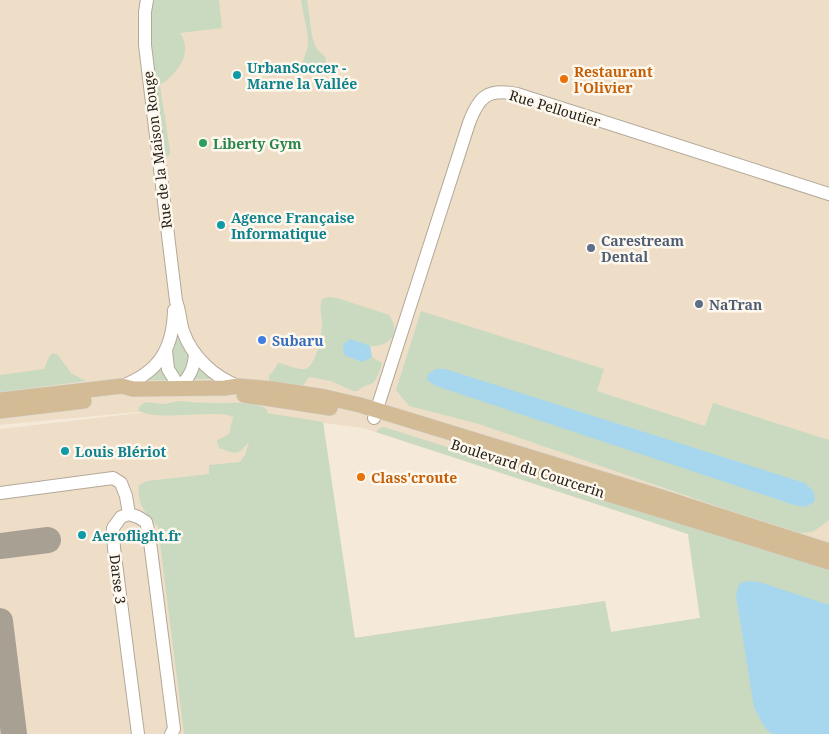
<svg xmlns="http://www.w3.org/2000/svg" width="829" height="734" font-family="'Noto Serif',serif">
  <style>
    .built { fill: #eedec7; fill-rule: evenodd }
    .green { fill: #c9dac0 }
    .water { fill: #a7d6ef }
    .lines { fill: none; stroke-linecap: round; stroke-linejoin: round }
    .taxiway { stroke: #a8a093; stroke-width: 26 }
    .minor-casing { stroke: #b3a999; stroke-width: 14 }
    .major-casing { stroke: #d3d2d1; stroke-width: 16 }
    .minor { stroke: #fff; stroke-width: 12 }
    .major { stroke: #d3bc95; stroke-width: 15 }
    .culture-dot { fill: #0f9aa8; stroke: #fff8ee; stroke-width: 2 }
    .food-dot { fill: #e8710a; stroke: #fff8ee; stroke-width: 2 }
    .leisure-dot { fill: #2e9e5b; stroke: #fff8ee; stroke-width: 2 }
    .service-dot { fill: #5c6f8a; stroke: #fff8ee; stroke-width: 2 }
    .shop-dot { fill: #3f7fe0; stroke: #fff8ee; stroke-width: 2 }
    .labels { text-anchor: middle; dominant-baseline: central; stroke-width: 5; stroke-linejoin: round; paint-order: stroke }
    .culture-label { font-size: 14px; font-weight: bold; fill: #0d838f; stroke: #fff8ee; text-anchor: start }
    .food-label { font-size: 14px; font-weight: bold; fill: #c56008; stroke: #fff8ee; text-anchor: start }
    .street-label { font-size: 14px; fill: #24201a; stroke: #fff8ee }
    .leisure-label { font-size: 14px; font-weight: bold; fill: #27864d; stroke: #fff8ee; text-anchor: start }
    .service-label { font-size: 14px; font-weight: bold; fill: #4e5e75; stroke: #fff8ee; text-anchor: start }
    .shop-label { font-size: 14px; font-weight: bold; fill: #366cbe; stroke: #fff8ee; text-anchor: start }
  </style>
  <rect width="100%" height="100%" fill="#f5ead9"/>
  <!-- built -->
  <path class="built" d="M0 0H829V734H0V429L191 407 0 425ZM323 423 363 428 688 534 700 618 611 632 605 601 354 638Z"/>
  <!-- green -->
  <g class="green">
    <path d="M152 0H219L222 28 180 33C194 53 177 74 160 85L170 151V155L166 156 163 155 150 34Z"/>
    <path d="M301 0H307C310 14 310 30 314 43 320 59 331 50 324 74 319 76 314 76 309 73 296 65 308 55 308 44 308 30 303 14 301 0Z"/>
    <path d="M328 297 337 298 389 315C402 333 390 347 370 346 365 346 357 341 352 339L362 361 372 357 382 363C382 366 376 381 373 383 367 386 363 385 358 391H353L331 381 309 377 302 387 269 383V375L272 373 278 363C286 364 297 370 305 369 316 367 321 336 322 326 323 315 318 311 322 299Z"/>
    <path d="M421 311 604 369 597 391 705 426 713 403 829 440V520L813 532 800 533 728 510 479 424 409 406 396 390Z"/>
    <path d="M178 329C189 353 193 353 181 378 164 363 173 347 178 329Z"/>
    <path d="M53 353 58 355 71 373 86 381 0 392V375L44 369 50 355Z"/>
    <path d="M162 365 168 380H146Z"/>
    <path d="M198 365 216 379H193Z"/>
    <path d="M179 401C191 402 203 403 215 403 229 404 258 399 268 411L267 413 323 422 355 638 605 601 611 632 700 618 688 534 376 432 380 428 384 427 829 568V734H184L158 527C146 514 136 504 139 485L147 481 209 474V465L240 462 245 455 249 442C241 451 239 456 225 450 218 447 223 451 218 446L217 440C236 433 227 432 233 419V417L228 415C202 411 162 421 139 411V407L145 402 164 404Z"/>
    <path d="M0 698H1L6 734H0Z"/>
  </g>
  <!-- water -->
  <g class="water">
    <path d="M351 339 370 346 372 357 362 362 344 355 343 344Z"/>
    <path d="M436 369H445L805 483 814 492 815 501 806 507 794 505 436 386 427 380 428 374Z"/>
    <path d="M748 581 759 582 829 605V734H772C763 728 759 716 754 707L736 596 739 584Z"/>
  </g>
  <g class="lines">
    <!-- taxiway -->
    <g class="taxiway">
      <path d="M0 546 48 540"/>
      <path d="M0 621 14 734"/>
    </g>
    <!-- minor casing -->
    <g class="minor-casing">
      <g id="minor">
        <path d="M147 0 145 12V45L176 301C180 311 180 321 183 331 192 357 214 377 238 386"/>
        <path d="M166 351 168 369 179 387C190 377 194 368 195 354"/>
        <path d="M122 386C159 372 173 349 174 310"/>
        <path d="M374 418 469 123C479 96 488 88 517 94L829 194"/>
        <path d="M0 493 113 478 121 483 126 496 129 514"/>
        <path d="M138 734 114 548 113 528 121 517 129 514 138 517 146 522 149 534 174 729 171 734"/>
      </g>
    </g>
    <!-- major casing -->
    <g class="major-casing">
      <g id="major">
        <path d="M244 395 330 408"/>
        <path d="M0 400 122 386 133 389 225 388 238 386 273 389 325 397 360 405 661 497 829 551"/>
        <path d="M0 411 84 401"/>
        <path d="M472 450 595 490 829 562"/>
      </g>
    </g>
    <!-- minor -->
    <use href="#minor" class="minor"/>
    <!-- major -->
    <use href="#major" class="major"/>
  </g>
  <!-- markers -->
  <g class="culture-dot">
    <circle cx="237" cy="75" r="5"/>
    <circle cx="221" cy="225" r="5"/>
    <circle cx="65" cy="451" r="5"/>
    <circle cx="82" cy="535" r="5"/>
  </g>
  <g class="food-dot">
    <circle cx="564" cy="79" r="5"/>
    <circle cx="361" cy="477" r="5"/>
  </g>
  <circle class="leisure-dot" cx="203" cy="143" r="5"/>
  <g class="service-dot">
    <circle cx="591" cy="248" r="5"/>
    <circle cx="699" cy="304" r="5"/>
  </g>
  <circle class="shop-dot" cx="262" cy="340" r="5"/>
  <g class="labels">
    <!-- culture labels -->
    <g class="culture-label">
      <text x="247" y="67">UrbanSoccer -<tspan x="247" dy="16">Marne la Vallée</tspan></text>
      <text x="231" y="217">Agence Française<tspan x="231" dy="16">Informatique</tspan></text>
      <text x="75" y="451">Louis Blériot</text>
      <text x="92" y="535">Aeroflight.fr</text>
    </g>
    <!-- food labels -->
    <g class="food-label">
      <text x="574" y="71">Restaurant<tspan x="574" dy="16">l'Olivier</tspan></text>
      <text x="371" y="477">Class'croute</text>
    </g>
    <!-- street labels -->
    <g class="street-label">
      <text transform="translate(555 108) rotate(17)">Rue Pelloutier</text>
      <text transform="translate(157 150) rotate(-97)">Rue de la Maison Rouge</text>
      <text transform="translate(528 468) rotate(18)">Boulevard du Courcerin</text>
      <text transform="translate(118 579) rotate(83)">Darse 3</text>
    </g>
    <!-- leisure labels -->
    <g class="leisure-label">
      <text x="213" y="143">Liberty Gym</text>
    </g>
    <!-- service labels -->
    <g class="service-label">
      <text x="601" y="240">Carestream<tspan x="601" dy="16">Dental</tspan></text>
      <text x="709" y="304">NaTran</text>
    </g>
    <!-- shop labels -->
    <g class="shop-label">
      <text x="272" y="340">Subaru</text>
    </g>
  </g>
</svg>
